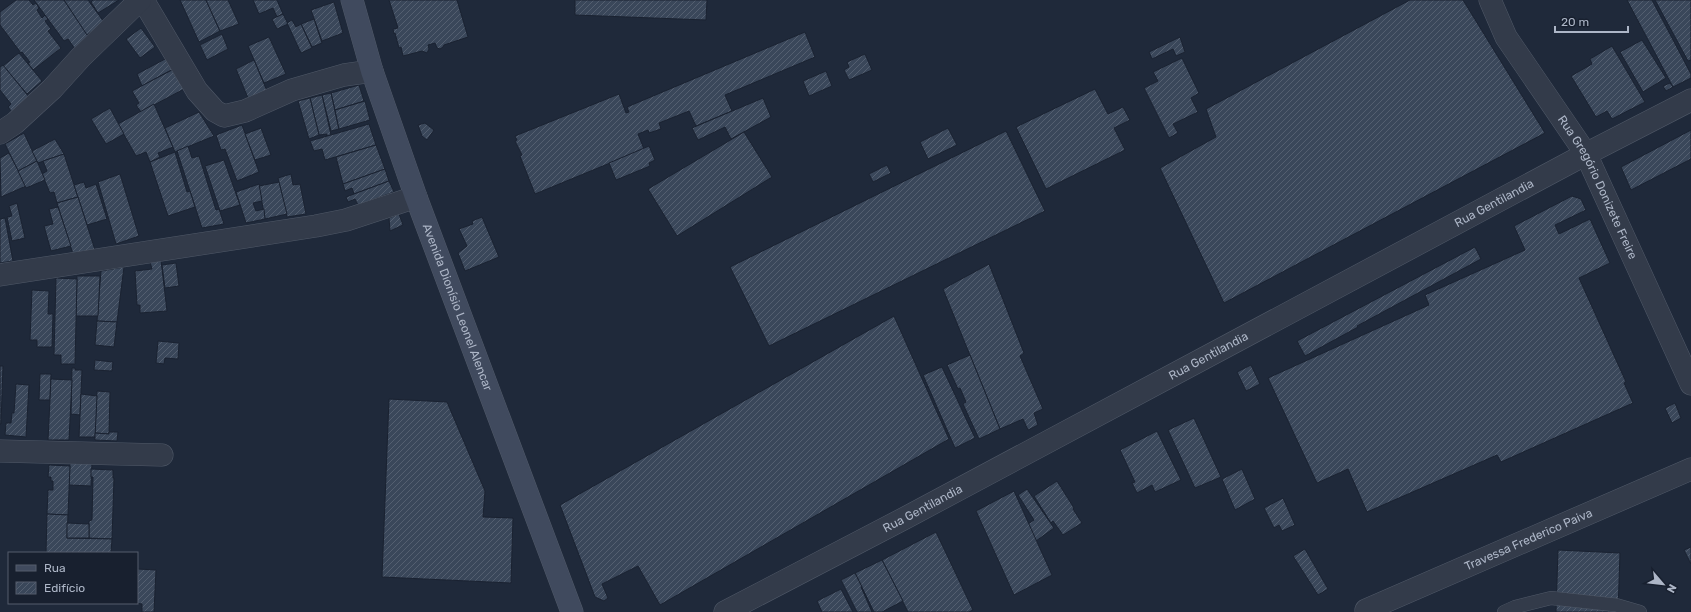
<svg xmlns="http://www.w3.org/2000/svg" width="1691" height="612" font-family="Rubik,sans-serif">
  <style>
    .building { fill: url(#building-hatch); stroke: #1a2231 }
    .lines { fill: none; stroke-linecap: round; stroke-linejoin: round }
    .lane-casing { stroke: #505968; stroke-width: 14 }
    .street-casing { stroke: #505968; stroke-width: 23 }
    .secondary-casing { stroke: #505968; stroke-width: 23 }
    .lane { stroke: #333b4a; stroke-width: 13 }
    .street { stroke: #333b4a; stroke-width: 22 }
    .secondary { stroke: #404a5e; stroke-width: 22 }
    .labels { text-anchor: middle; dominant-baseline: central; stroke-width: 3; stroke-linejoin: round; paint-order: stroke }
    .street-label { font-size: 12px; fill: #adb6c7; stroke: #18202f }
  </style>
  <defs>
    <pattern id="building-hatch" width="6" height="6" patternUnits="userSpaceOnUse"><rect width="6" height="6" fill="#3a475a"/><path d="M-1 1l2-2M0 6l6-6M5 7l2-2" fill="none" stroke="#545f70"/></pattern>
  </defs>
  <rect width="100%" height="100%" fill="#1f293a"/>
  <!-- building -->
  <g class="building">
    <path d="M16 0H29L33 5 36 3 39 8 37 10 42 18 45 15 48 19 45 21 51 29 48 31 61 48 33 70 28 63 30 62 22 52 21 53 0 25V12Z"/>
    <path d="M34 0H64L90 38 75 49 68 39 64 41Z"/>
    <path d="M64 0H88L104 22 87 35Z"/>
    <path d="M93 0H119L98 13 91 2Z"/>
    <path d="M180 0H206L220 31 199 42Z"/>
    <path d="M206 0H228L239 24 220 31Z"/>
    <path d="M253 0H277L283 14 277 17 273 8 259 14Z"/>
    <path d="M389 0H457L468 37 444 45 443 47 440 49 437 48 435 43 428 45 429 49 427 53 422 51 403 56 401 47 399 48 395 33 394 34 393 29 398 28Z"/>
    <path d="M575 0H707L706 20 575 15Z"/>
    <path d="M1410 0H1463L1545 133 1224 303 1160 168 1216 137 1206 109Z"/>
    <path d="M1627 0H1652L1691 74V78L1673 87Z"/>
    <path d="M1655 0H1691V60L1688 61Z"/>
    <path d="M334 2 343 33 322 41 311 10Z"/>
    <path d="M283 14 288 24 277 29 272 19Z"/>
    <path d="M314 19 322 43 312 47 301 24Z"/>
    <path d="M292 20 296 27 301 24 312 48 301 53 287 23Z"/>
    <path d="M141 28 155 47 140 58 126 39Z"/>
    <path d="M805 32 815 57 725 95 732 111 696 126 689 111 659 123 661 129 649 133 648 130 638 134 644 149 535 194 520 156 522 155 515 141 517 140 515 136 619 94 626 113 629 112 627 107Z"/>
    <path d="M222 34 228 49 207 60 200 45Z"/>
    <path d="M269 37 286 74 264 83 248 46Z"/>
    <path d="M1180 37 1185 52 1176 56 1173 49 1152 59 1149 52Z"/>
    <path d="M1642 40 1666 78 1643 92 1620 52Z"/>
    <path d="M1612 46 1645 102 1612 119 1607 111 1596 117 1571 76 1592 64 1590 59Z"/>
    <path d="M19 53 42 81 27 94 3 66Z"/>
    <path d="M865 54 872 70 849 80 844 70 849 67 847 62Z"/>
    <path d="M167 58 173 69 142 86 137 74Z"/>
    <path d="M1182 58 1199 93 1191 98 1198 112 1173 124 1178 133 1169 138 1144 88 1158 81 1153 72Z"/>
    <path d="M254 60 267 91 248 98 236 69Z"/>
    <path d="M3 65 29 97 13 113 8 107 11 104 0 90V67Z"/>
    <path d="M172 70 184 89 141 112 136 105 139 103 132 91Z"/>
    <path d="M826 71 832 86 809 96 803 81Z"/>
    <path d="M1670 83 1673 87 1666 91 1663 86Z"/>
    <path d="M359 85 364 101 335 110 331 93Z"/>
    <path d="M1095 89 1108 114 1123 107 1130 120 1114 128 1125 150 1046 189 1016 127Z"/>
    <path d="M331 93 339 129 331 131 322 95Z"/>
    <path d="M322 95 331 135 327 136V134L319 135 310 98Z"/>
    <path d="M310 98 319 135 309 139 298 101Z"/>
    <path d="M763 98 771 117 731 139 725 127 698 140 692 128Z"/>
    <path d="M365 101 370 120 339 129 335 110Z"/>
    <path d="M154 104 173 147 158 153 160 157 150 162 146 152 136 156 118 124Z"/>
    <path d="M110 108 124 134 106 144 91 119Z"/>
    <path d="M199 112 214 136 175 152 165 128Z"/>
    <path d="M425 123 434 130 427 140 422 136 418 125Z"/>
    <path d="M369 124 376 145 325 160 322 149 314 151 310 141Z"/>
    <path d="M242 125 259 172 237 181 225 149 221 150 216 135Z"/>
    <path d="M261 128 271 155 255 160 245 134Z"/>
    <path d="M948 128 957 145 928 159 920 142Z"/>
    <path d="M1691 130V159L1631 190 1621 167Z"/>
    <path d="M1006 131 1045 211 769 346 730 267Z"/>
    <path d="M744 132 772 177 677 236 648 189Z"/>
    <path d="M24 133 37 161 18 171 5 144Z"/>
    <path d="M55 139 64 154 38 163 32 151Z"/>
    <path d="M376 145 385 169 343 184 336 157Z"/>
    <path d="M188 146 192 158 199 156 216 210 219 209 224 224 202 228 177 151Z"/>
    <path d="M649 146 655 160 649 163 650 166 616 180 609 163Z"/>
    <path d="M175 152 187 192 190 191 195 207 168 216 150 162Z"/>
    <path d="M9 153 26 186 1 197 0 158Z"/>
    <path d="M64 154 78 197 57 203 54 192 50 193 42 174 47 171 43 161Z"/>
    <path d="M224 160 240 205 220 211 205 166Z"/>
    <path d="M37 161 45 180 26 188 18 171Z"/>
    <path d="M887 165 891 173 873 182 869 174Z"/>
    <path d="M385 169 389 181 354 194 352 188 345 191 343 184Z"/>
    <path d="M120 174 139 236 116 244 98 182Z"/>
    <path d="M291 174 293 185 300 184 306 214 287 217 278 178Z"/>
    <path d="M389 181 394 192 358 205 355 199 348 202 346 197Z"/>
    <path d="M84 182 86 188 96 184 107 219 87 225 74 185Z"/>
    <path d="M279 182 287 214 265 219 259 186Z"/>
    <path d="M259 184 262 201 253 203 256 211 264 209 265 219 246 223 236 192Z"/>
    <path d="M1572 196 1581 199 1586 210 1555 225 1559 234 1590 219 1610 263 1579 278 1626 382 1624 383 1633 403 1501 462 1497 455 1367 512 1348 469 1317 483 1268 378 1429 305 1425 295 1525 250 1514 226Z"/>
    <path d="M78 197 95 250 85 253 84 251 73 254 57 203Z"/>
    <path d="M17 203 25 238 12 241 7 217 12 216 9 206Z"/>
    <path d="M58 207 71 246 51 251 44 226 53 224 49 209Z"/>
    <path d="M399 214 403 225 390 231 389 218Z"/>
    <path d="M482 217 499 257 465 271 458 253 467 246 459 229 473 224 472 221Z"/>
    <path d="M5 218 13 261 0 263V219Z"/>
    <path d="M1475 247 1481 259 1357 326 1358 327 1305 356 1297 341Z"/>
    <path d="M161 260 167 311 140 313V305H137L135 271 152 269 150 262Z"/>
    <path d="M176 263 179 286 165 288 162 265Z"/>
    <path d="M989 264 1024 353 1020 356 1043 409 1034 413 1038 425 1028 430 1023 419 1000 429 943 289Z"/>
    <path d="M124 267 117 322 97 321 101 271Z"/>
    <path d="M77 276H100L98 316H76Z"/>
    <path d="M56 278 77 279 75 364H61V355H54Z"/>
    <path d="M32 290 49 291 48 314H53L52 347H37V340H30Z"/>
    <path d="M894 316 949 439 660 605 638 566 602 584 608 598 604 601 595 597 560 505Z"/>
    <path d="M97 321 117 322 114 347 95 345Z"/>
    <path d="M158 341 179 343 178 359 165 358 164 364 156 363Z"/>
    <path d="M970 355 1000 429 979 439 963 404 966 402 960 388 958 389 947 365Z"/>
    <path d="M95 360 113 362 112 371 94 370Z"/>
    <path d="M1251 365 1260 384 1246 391 1237 372Z"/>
    <path d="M0 366H3L1 424H0Z"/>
    <path d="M942 367 975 438 955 448 923 375Z"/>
    <path d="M72 368H75V370H82L80 415 71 414Z"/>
    <path d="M40 374H51L50 400H39Z"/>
    <path d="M51 379 72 380 69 440H48Z"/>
    <path d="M16 384 29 385 26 437 5 435 6 423H11L12 413H14Z"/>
    <path d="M97 391 110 392 109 434 95 433Z"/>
    <path d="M81 394 97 396 95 437H79Z"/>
    <path d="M389 399 447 402 485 491 483 517 513 518 511 583 382 577Z"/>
    <path d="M1675 403 1681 418 1672 423 1665 408Z"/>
    <path d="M1194 418 1221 477 1195 488 1168 430Z"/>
    <path d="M1157 431 1181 480 1155 492 1152 485 1137 493 1132 483 1135 482 1120 450Z"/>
    <path d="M109 432H118L117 441 95 440V433L109 434Z"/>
    <path d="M70 462H92L91 486 69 485Z"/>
    <path d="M49 465 70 466 68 515 47 514 48 490H53V481H51V477H48Z"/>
    <path d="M91 469 113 470V478H114L112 539 89 538V521L92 520 93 477H91Z"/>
    <path d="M1242 469 1255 499 1235 510 1222 479Z"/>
    <path d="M1057 481 1074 508 1073 509 1082 523 1063 535 1053 521 1051 523 1034 496Z"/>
    <path d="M1027 489 1054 528 1036 541 1028 524 1034 520 1018 495Z"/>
    <path d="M1014 491 1052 575 1014 595 976 511Z"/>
    <path d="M1283 498 1295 525 1282 531 1279 525 1274 528 1264 508Z"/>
    <path d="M47 514 68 515 67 538 112 539 111 553H46Z"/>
    <path d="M67 523 89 524V538H67Z"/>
    <path d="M936 532 973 610 969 612H908L882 560Z"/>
    <path d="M1691 547V564L1684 550Z"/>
    <path d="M1305 549 1328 589 1318 595 1293 556Z"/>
    <path d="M1558 550 1620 553 1618 612H1556Z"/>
    <path d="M882 560 903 601 882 612H874L855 573Z"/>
    <path d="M138 569 156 570 154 612H142V604L136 603Z"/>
    <path d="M855 573 862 587H861L872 612H857L841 580Z"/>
    <path d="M841 589 853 612H822L817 601Z"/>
  </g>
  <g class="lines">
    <!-- lane casing -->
    <g class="lane-casing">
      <path id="lane" d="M1504 612 1515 607 1551 598 1616 605 1640 612"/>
    </g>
    <!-- street casing -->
    <g class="street-casing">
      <g id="street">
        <path d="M143 0 197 91 215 111 224 116 245 111 292 90 344 75 372 71"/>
        <path id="s1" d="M1490 0 1506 37 1586 154 1691 384"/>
        <path d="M0 133 15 123 52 89 81 57 140 0"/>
        <path d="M0 275 316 226 346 220 416 197"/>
        <path d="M0 451 162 455"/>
        <path id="s2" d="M1366 610 1691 469"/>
        <path id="s3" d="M725 612 907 517 1586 154 1691 100"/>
      </g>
    </g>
    <!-- secondary casing -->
    <g class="secondary-casing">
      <g id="secondary">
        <path id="s4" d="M352 0 372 71 416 197 572 612"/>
      </g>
    </g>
    <!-- lane -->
    <use href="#lane" class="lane"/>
    <!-- street -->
    <use href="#street" class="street"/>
    <!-- secondary -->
    <use href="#secondary" class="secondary"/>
  </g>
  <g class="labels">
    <!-- street labels -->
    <g class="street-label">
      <text stroke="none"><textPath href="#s1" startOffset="217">Rua Gregório Donizete Freire</textPath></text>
      <text stroke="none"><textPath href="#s3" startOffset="871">Rua Gentilandia</textPath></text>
      <text stroke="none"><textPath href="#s4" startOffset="325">Avenida Dionísio Leonel Alencar</textPath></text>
      <text stroke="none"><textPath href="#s3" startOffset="547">Rua Gentilandia</textPath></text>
      <text stroke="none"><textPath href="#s3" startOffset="223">Rua Gentilandia</textPath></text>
      <text stroke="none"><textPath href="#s2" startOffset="177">Travessa Frederico Paiva</textPath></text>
    </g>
  </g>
  <!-- legend -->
  <rect x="8" y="552" width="130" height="52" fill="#18202f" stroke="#545c6c"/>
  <rect x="16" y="565" width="20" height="6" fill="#404a5e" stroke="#545c6c"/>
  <text x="44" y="572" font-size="12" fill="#adb6c7">Rua</text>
  <rect x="16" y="582" width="20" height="12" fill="url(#building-hatch)" stroke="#545c6c"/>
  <text x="44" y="592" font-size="12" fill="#adb6c7">Edifício</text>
  <!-- north arrow -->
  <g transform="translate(1663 584) rotate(118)" stroke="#18202f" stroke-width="3" paint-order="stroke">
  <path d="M0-3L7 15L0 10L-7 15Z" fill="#adb6c7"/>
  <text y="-6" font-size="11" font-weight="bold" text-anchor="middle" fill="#adb6c7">N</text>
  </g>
  <!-- scale -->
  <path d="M1555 26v6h73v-6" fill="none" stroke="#adb6c7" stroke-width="2"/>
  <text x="1561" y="26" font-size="12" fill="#adb6c7" stroke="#18202f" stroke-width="3" paint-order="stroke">20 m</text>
</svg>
